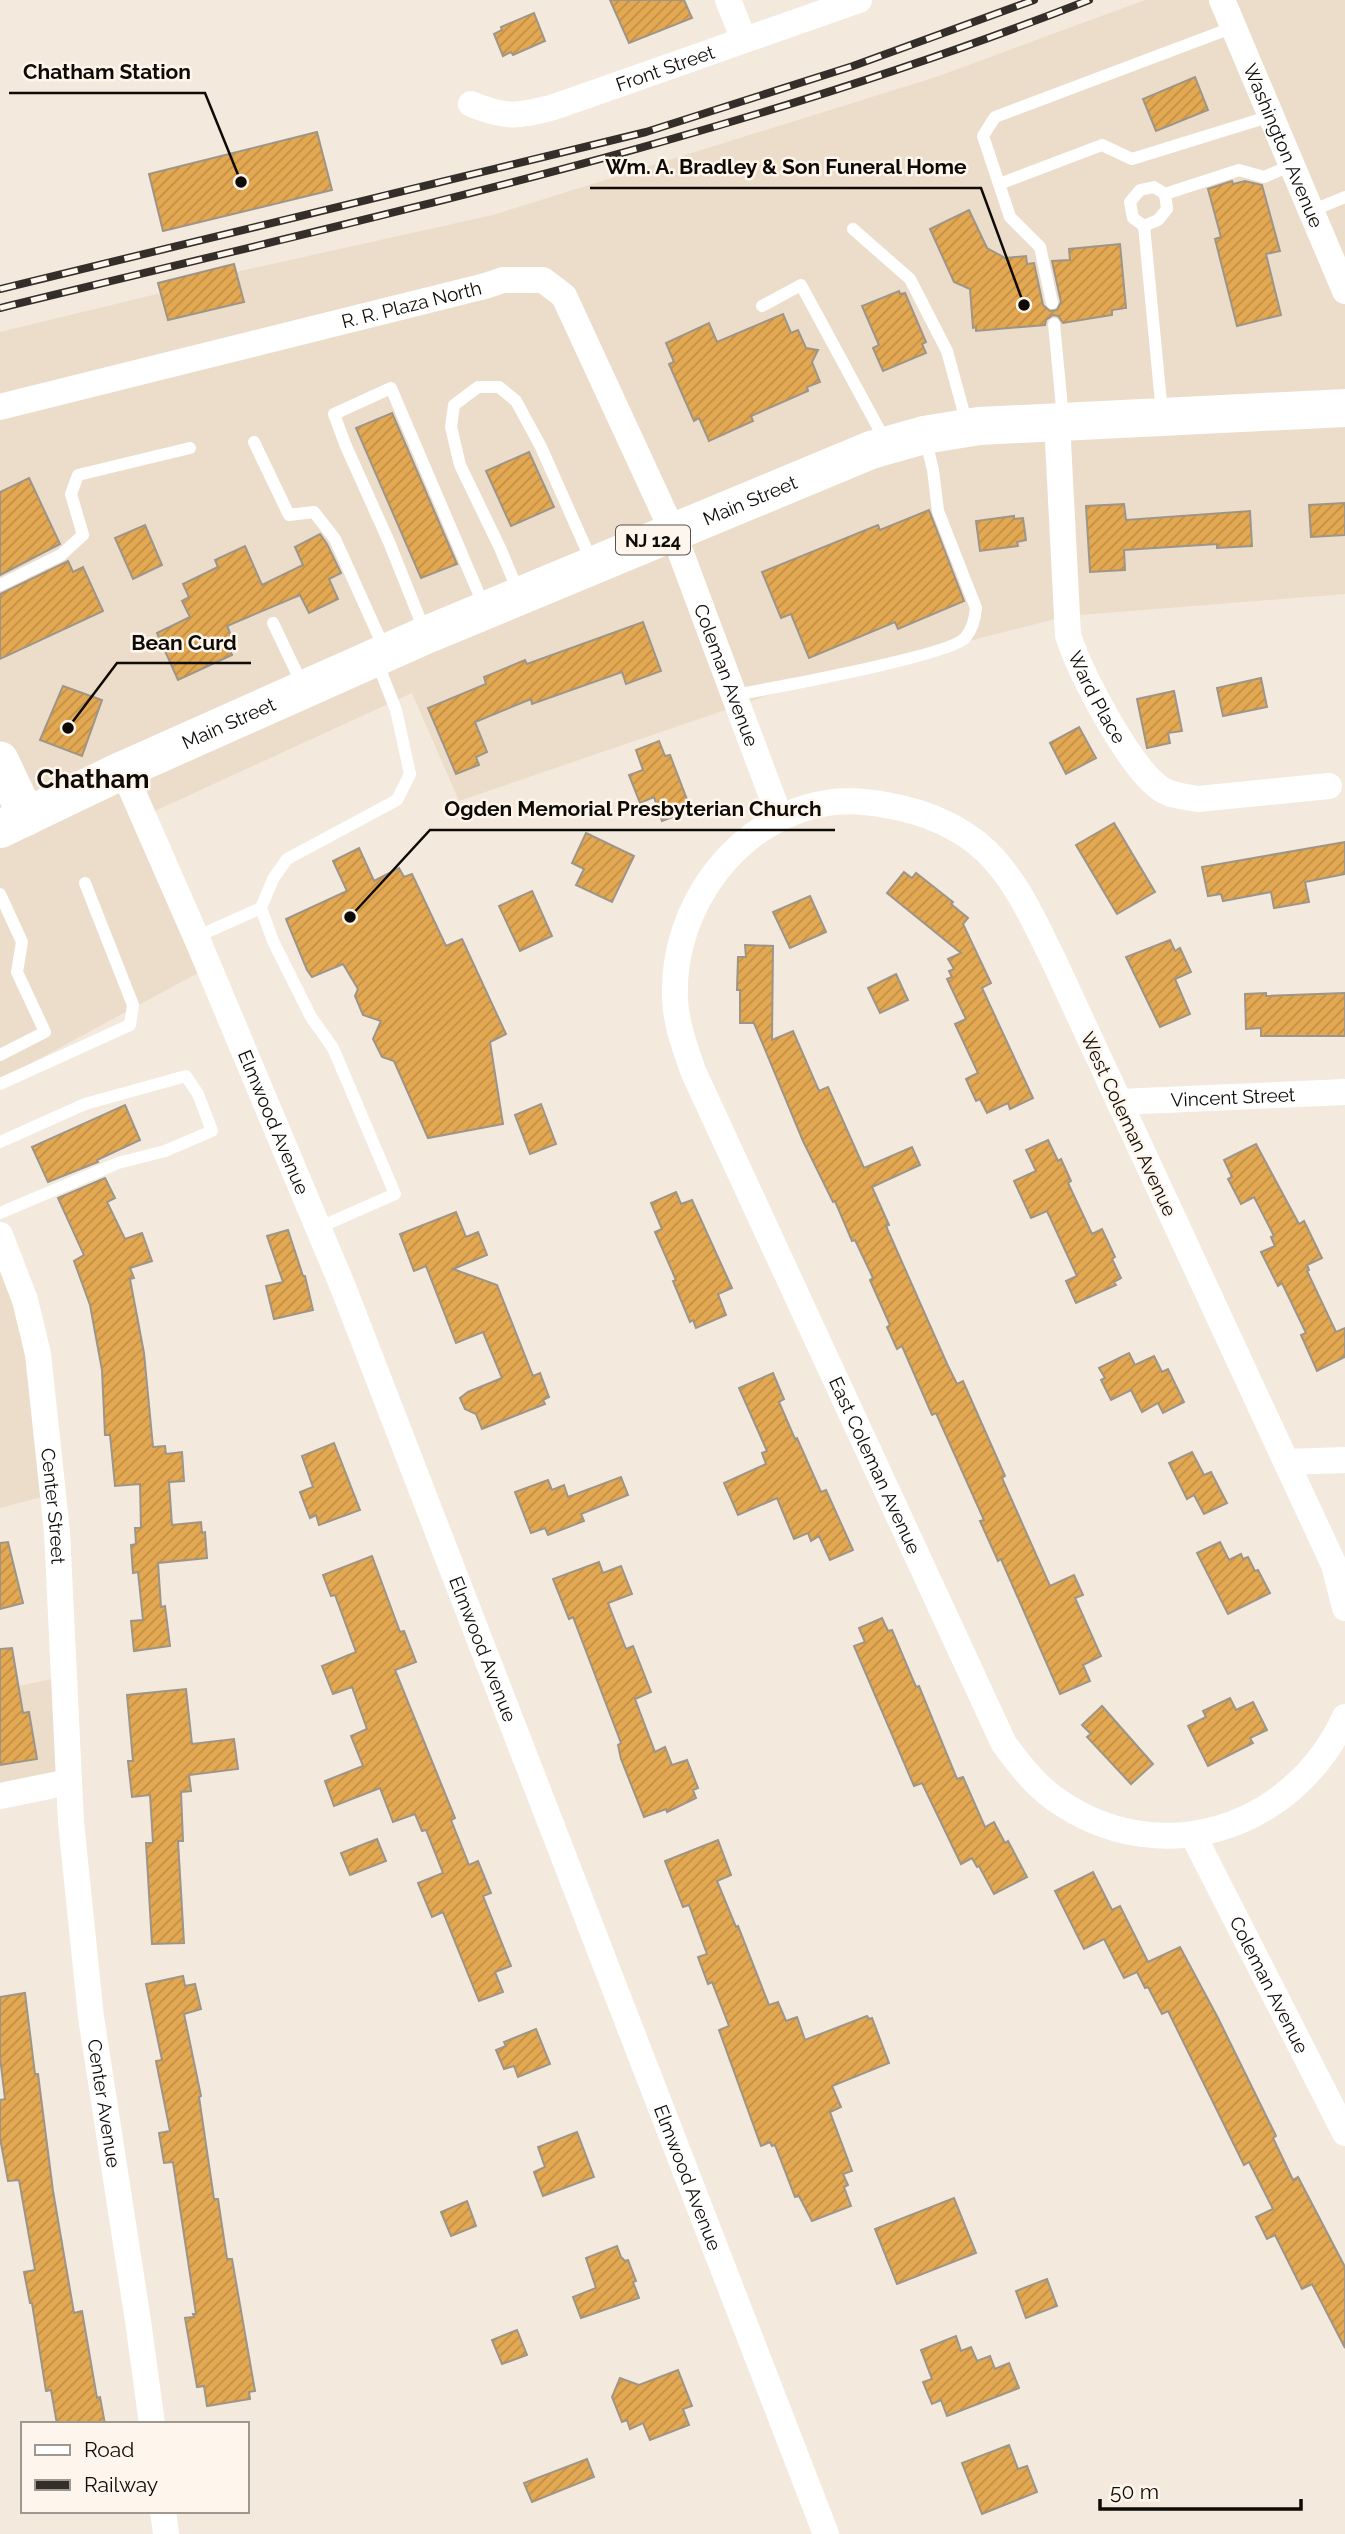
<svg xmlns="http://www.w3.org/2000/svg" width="1345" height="2534" font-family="Raleway,sans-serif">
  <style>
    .built { fill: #ecddca }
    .building { fill: url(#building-hatch); stroke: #9e9589; stroke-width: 2 }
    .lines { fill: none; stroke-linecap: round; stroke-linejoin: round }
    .lane { stroke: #fff; stroke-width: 12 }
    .street { stroke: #fff; stroke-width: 26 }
    .secondary { stroke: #fff; stroke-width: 37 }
    .primary { stroke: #fff; stroke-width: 38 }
    .rail-casing { stroke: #332e29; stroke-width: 8 }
    .rail { stroke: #fef6ec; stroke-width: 5; stroke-dasharray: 16; stroke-linecap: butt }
    .labels { text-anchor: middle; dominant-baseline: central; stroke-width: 5; stroke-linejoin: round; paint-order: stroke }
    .shield { fill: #fef6ec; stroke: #56524c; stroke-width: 2 }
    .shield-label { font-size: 18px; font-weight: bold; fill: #0e0b07 }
    .street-label { font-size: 19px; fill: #0e0b07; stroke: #fef6ec }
    .district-label { font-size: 26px; font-weight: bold; fill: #0e0b07; stroke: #fef6ec }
    .leader { fill: none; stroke: #0e0b07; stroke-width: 2.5 }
    .callout-dot { fill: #0e0b07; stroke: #fef6ec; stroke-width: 2.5 }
    .callout-label { font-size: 21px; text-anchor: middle; font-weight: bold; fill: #0e0b07; stroke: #fef6ec; stroke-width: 5; stroke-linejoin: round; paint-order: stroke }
  </style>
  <defs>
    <pattern id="building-hatch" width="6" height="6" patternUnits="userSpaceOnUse" patternTransform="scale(1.75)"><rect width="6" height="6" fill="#e3a852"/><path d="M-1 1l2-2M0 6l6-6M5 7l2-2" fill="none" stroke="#c28f46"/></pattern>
  </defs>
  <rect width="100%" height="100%" fill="#f3e9dc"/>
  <!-- built -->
  <g class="built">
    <path d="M1145 0H1345V594L1067 616 804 683 459 801 412 693 144 816 209 967 0 1080V332L161 293 169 320 244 302 236 272 493 215 936 77Z"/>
    <path d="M0 1237 38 1349 53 1494 0 1508Z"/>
    <path d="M66 1676 68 1786 0 1800V1690Z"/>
  </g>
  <!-- building -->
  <g class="building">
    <path d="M610 0H684L692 18 629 43Z"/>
    <path d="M534 13 545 41 513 55 511 52 503 56 494 34 502 30 501 27Z"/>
    <path d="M1195 77 1208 110 1156 131 1143 99Z"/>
    <path d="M317 132 332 190 163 231 149 174Z"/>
    <path d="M1232 181 1233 184 1245 181 1262 185 1280 251 1266 254 1281 315 1237 326 1215 239 1221 237 1208 189Z"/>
    <path d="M969 210 987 248 1005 258 1026 256 1027 264 1034 263 1043 305 1050 311 1057 310 1061 302 1052 261 1070 260 1069 249 1120 244 1126 308 1112 310V315L1063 323 1058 316 1053 315 1046 320 1045 325 976 331V327L973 328 970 289 954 282 930 229Z"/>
    <path d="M234 264 244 302 168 320 158 283Z"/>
    <path d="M899 291 900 294 905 293 926 342 922 344 926 353 883 371 873 348 879 345 862 306Z"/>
    <path d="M783 314 791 333 798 330 806 348 818 350 812 362 820 382 807 387 808 391 751 416 753 421 709 441 699 418 694 421 669 364 674 362 666 343 709 323 717 342Z"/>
    <path d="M392 413 457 564 421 578 356 428Z"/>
    <path d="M529 452 554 507 511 526 486 471Z"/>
    <path d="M29 478 60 544 0 575V492Z"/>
    <path d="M1345 503V535L1311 537 1309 505Z"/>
    <path d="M1124 504 1126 520 1250 511 1252 546 1217 548V544L1124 550 1125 570 1090 572 1086 506Z"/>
    <path d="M929 510 964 601 898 629 895 622 809 658 791 614 781 618 762 572 878 525 880 530Z"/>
    <path d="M1014 516V519L1023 518 1026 540 1017 542 1018 546 980 551 976 521Z"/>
    <path d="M145 525 162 565 133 579 115 538Z"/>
    <path d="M320 534 327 544 341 573 329 579 338 599 309 613 300 595 227 626 236 647 230 650 232 655 178 680 157 633 190 617 182 601 189 597 183 584 218 567 215 560 245 546 262 585 303 565 295 547Z"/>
    <path d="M68 561 73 572 83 567 103 611 0 659V594Z"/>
    <path d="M643 622 661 671 626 684 622 672 532 704 531 699 475 722 487 752 476 757 479 765 456 774 428 708 486 684 484 677 525 660 527 664Z"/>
    <path d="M1261 678 1267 707 1223 716 1217 688Z"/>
    <path d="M63 686 102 700 82 756 40 740Z"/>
    <path d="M1174 691 1182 731 1168 733 1170 743 1147 748 1137 699Z"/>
    <path d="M1079 727 1096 758 1066 774 1050 743Z"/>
    <path d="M659 741 665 756 670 755 691 810 662 821 654 797 640 803 629 775 643 770 636 750Z"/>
    <path d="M1114 823 1155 892 1117 914 1076 845Z"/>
    <path d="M586 833 634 856 612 902 576 885 584 869 572 863Z"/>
    <path d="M1345 842V874L1305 882 1309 902 1274 908 1271 892 1223 901 1221 894 1208 896 1202 867Z"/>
    <path d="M359 848 374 881 399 868 404 877 412 874 446 946 462 939 506 1034 490 1042 503 1124 428 1138 394 1061 382 1057 373 1039 381 1021 363 1015 355 996 358 989 343 964 312 977 307 970 286 919 347 891 333 861Z"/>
    <path d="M904 872 912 878 916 873 953 902 951 904 968 918 963 924 991 983 982 988 1033 1098 1010 1109 1008 1103 987 1113 980 1099 976 1101 966 1079 978 1073 955 1024 966 1019 947 979 952 977 949 971 954 969 948 959 961 953 887 893Z"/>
    <path d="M532 891 552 936 520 951 499 906Z"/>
    <path d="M810 896 826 932 790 948 773 912Z"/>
    <path d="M1170 940 1175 951 1180 948 1191 972 1175 979 1190 1014 1160 1027 1126 957Z"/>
    <path d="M745 945 773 946 772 1040 793 1031 819 1091 828 1087 864 1168 912 1147 920 1165 872 1187 889 1225 886 1226 948 1366 957 1384 963 1381 1005 1476 1002 1478 1050 1586 1074 1575 1083 1595 1075 1598 1101 1656 1083 1665 1090 1681 1060 1694 1001 1559 998 1561 980 1521 984 1520 936 1413 932 1415 902 1346 897 1349 887 1327 890 1325 870 1280 873 1278 855 1240 852 1241 835 1201 833 1202 803 1141 754 1023H740V990H737L738 957H746Z"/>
    <path d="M896 974 908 1000 880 1013 868 988Z"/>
    <path d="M1266 993V996L1345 993V1036H1261V1028L1246 1029 1245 994Z"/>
    <path d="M541 1104 556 1144 530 1154 515 1115Z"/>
    <path d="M125 1105 140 1140 97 1160 98 1162 48 1182 32 1147Z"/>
    <path d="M1048 1140 1058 1161 1061 1159 1071 1181 1068 1183 1092 1234 1102 1229 1115 1257 1112 1259 1121 1278 1114 1282 1116 1285 1076 1303 1066 1281 1077 1276 1047 1211 1031 1218 1014 1181 1036 1171 1026 1150Z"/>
    <path d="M1256 1144 1299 1224 1304 1221 1322 1258 1307 1265 1309 1270 1307 1271 1336 1332 1345 1328V1357L1317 1371 1301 1335 1306 1333 1282 1283 1278 1286 1261 1252 1275 1246 1271 1237 1274 1236 1254 1197 1241 1204 1228 1179 1232 1177 1224 1160Z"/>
    <path d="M105 1178 115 1198 107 1202 125 1239 142 1233 152 1261 130 1268 134 1278 130 1279 144 1353 153 1447 165 1446 166 1454 182 1452 184 1481 169 1482 172 1525 201 1522 202 1533 205 1532 207 1558 158 1563 161 1607 165 1606 170 1646 134 1651 131 1621 143 1620 138 1572 133 1573 131 1545 136 1544 135 1528H141L140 1484 115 1486 110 1435H105L102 1370 90 1305 74 1261 84 1255 58 1198Z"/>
    <path d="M676 1192 681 1204 692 1200 732 1288 718 1294 726 1315 696 1328 693 1320 690 1322 673 1281 676 1280 655 1232 662 1229 651 1203Z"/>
    <path d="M456 1212 466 1237 478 1232 487 1255 453 1269 497 1285 533 1376 540 1373 549 1397 543 1400 545 1404 482 1429 476 1414 465 1409 460 1398 468 1392 502 1378 483 1332 456 1343 426 1266 414 1271 400 1234Z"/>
    <path d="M288 1230 303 1276H305L313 1310 274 1319 266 1286 283 1282 267 1236Z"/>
    <path d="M1129 1353 1135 1365 1154 1356 1162 1372 1168 1369 1184 1402 1163 1413 1158 1403 1142 1412 1131 1390 1111 1400 1101 1380 1105 1378 1099 1368Z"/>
    <path d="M773 1373 784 1399 779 1402 795 1439 797 1438 821 1492 826 1490 853 1550 830 1560 819 1536 811 1541 808 1533 794 1539 777 1498 738 1515 724 1483 766 1464 762 1453 767 1451 739 1388Z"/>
    <path d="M334 1443 360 1510 319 1525 316 1515 310 1518 300 1492 313 1487 302 1456Z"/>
    <path d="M1192 1452 1204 1475 1211 1472 1227 1503 1204 1514 1194 1495 1187 1499 1169 1463Z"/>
    <path d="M621 1477 628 1495 581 1514 584 1521 548 1535 545 1528 531 1533 515 1492 548 1480 552 1490 564 1485 568 1497Z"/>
    <path d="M8 1542 23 1603 0 1609V1543Z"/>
    <path d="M1220 1542 1229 1560 1241 1554 1243 1559 1248 1557 1255 1571 1258 1570 1270 1593 1228 1614 1197 1553Z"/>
    <path d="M372 1556 400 1632 404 1631 416 1662 395 1670 455 1818 451 1820 469 1865 478 1861 491 1893 483 1896 511 1966 495 1972 503 1992 479 2001 443 1912 432 1917 418 1883 443 1873 426 1830 422 1831 415 1814 393 1822 380 1788 334 1806 325 1781 363 1766 351 1736 367 1729 352 1687 333 1694 322 1666 356 1652 335 1595 331 1596 323 1575Z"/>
    <path d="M599 1562 603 1573 621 1566 632 1594 608 1603 626 1649 633 1646 651 1692 635 1699 655 1752 665 1747 672 1765 687 1760 698 1788 693 1790 696 1798 667 1812 666 1809 644 1817 621 1759 618 1745 621 1743 573 1617 569 1619 553 1579Z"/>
    <path d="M882 1618 888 1631 892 1630 916 1687 919 1686 957 1779 963 1777 985 1827 994 1822 1005 1843 1008 1841 1027 1877 994 1894 979 1866 977 1867 972 1858 961 1864 922 1783 914 1786 854 1646 865 1642 859 1628Z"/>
    <path d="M12 1648 23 1713 29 1712 37 1759 0 1765V1649Z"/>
    <path d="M186 1689 192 1744 234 1739 238 1769 189 1775 191 1791 181 1792 183 1841H178L184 1943 152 1944 146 1843H153L150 1795 132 1797 128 1761H133L127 1695Z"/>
    <path d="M1230 1698 1236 1710 1253 1702 1267 1730 1250 1738 1253 1743 1208 1766 1188 1726 1206 1717 1203 1711Z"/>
    <path d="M1102 1706 1153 1764 1131 1784 1087 1737 1091 1734 1082 1725Z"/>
    <path d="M377 1839 386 1861 350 1875 341 1853Z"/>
    <path d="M718 1840 731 1875 717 1881 736 1927 738 1926 769 2005 778 2002 786 2021 797 2017 805 2040 867 2016 869 2019 872 2018 889 2063 832 2086 841 2107 830 2112 852 2171 843 2174 848 2185 844 2187 851 2206 812 2221 799 2196 795 2197 775 2145 772 2146 770 2142 761 2146 719 2030 729 2026 712 1982 708 1984 698 1957 707 1954 689 1905 683 1907 665 1861Z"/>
    <path d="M1093 1872 1112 1910 1120 1906 1148 1962 1180 1947 1218 2018 1276 2136 1273 2138 1293 2180 1298 2177 1345 2267V2348L1312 2284 1302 2289 1275 2235 1267 2239 1256 2217 1273 2209 1249 2162 1244 2165 1168 2011 1162 2014 1148 1987 1145 1988 1137 1972 1124 1978 1104 1939 1084 1949 1055 1891Z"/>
    <path d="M183 1976 185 1986 195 1984 201 2009 184 2014 201 2096 199 2097 214 2199H218L227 2259H232L255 2391 249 2392 250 2399 207 2406 204 2386 197 2387 185 2318 194 2317 193 2314H196L173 2162 164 2163 159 2133 170 2131 156 2061 162 2060 146 1984Z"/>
    <path d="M25 1993 35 2074H38L53 2191 74 2313 82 2311 97 2398 100 2397 105 2424H57L51 2390 46 2391 32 2303H30L24 2272 35 2270 19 2180 8 2181 0 2138V2100L5 2099 0 2057V1997Z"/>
    <path d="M536 2029 550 2064 518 2077 514 2066 504 2069 496 2050 506 2046 504 2042Z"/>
    <path d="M577 2132 594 2177 543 2196 534 2172 545 2167 538 2147Z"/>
    <path d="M954 2198 976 2253 897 2284 875 2229Z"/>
    <path d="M467 2201 476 2226 451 2236 441 2212Z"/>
    <path d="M617 2246 621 2257 625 2261 628 2260 636 2281 633 2282 639 2298 581 2318 573 2297 596 2288 586 2258Z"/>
    <path d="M1047 2279 1057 2306 1026 2318 1016 2291Z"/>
    <path d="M517 2330 527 2355 502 2364 492 2340Z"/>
    <path d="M956 2336 961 2351 971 2347 977 2361 990 2356 995 2369 1009 2363 1019 2388 947 2416 941 2400 932 2404 923 2382 932 2379 921 2350Z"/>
    <path d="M678 2370 692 2406 683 2409 689 2425 650 2440 643 2423 630 2429 627 2420 622 2422 612 2397 620 2378 639 2385Z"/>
    <path d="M1009 2445 1018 2469 1027 2466 1037 2492 982 2514 962 2463Z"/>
    <path d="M587 2459 594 2477 532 2502 524 2483Z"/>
  </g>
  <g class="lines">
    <!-- lane -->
    <g class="lane">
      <path d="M999 184 1102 145 1132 159 1271 116"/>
      <path d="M1311 211 1345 197"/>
      <path d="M1144 226 1158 220 1167 209 1165 194"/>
      <path d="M853 229 910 279 947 351 967 424"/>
      <path d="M1052 303 1040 247 1010 217 983 136 995 117 1234 27"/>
      <path d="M762 306 801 285 886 442"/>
      <path d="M1054 324 1063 418"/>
      <path d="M1162 413 1144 226 1133 218 1130 202 1140 190 1154 187 1165 194 1239 170 1264 177 1292 165"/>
      <path d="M254 442 289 515 314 512 335 539 385 650"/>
      <path d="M0 585 61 555 83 535 71 494 78 475 190 448"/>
      <path d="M518 591 500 548 460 465 451 427 454 405 478 387H499L516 401 541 447 592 562"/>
      <path d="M273 623 303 686"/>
      <path d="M425 632 389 542 345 444 334 414 391 388 484 606"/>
      <path d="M734 695C768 689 948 656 965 638 973 629 975 619 976 608L938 511 933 470 925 437"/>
      <path d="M0 894 22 942 17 972 45 1032 0 1055"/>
      <path d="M196 937 261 908"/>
      <path d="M0 1084 130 1025 133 1005 85 883"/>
      <path d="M0 1142 85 1104 186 1076 198 1094 212 1131 165 1151 118 1163 0 1213"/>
      <path d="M318 1228 395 1194 333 1048 311 1017 273 941 261 908 273 879 287 859 397 800 410 774 396 710 377 662"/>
    </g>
    <!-- street -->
    <g class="street">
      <path d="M728 0 744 40"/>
      <path id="s1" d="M1222 0 1345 291"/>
      <path id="s2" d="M471 104C506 118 517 117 554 107L859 0"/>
      <path id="s3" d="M0 407 485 286 503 280H543L564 296 673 532 780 818"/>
      <path id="s4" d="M1057 422 1068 635C1080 673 1129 767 1161 789 1172 796 1185 797 1198 799L1329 786"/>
      <path id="s5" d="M123 770 200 946 343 1287 826 2534"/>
      <path id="s6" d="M1119 1102 1345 1092"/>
      <path id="s7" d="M0 1235 25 1300 38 1354 57 1532 71 1822 91 2017 138 2321 152 2424"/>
      <path d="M1286 1462 1345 1460"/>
      <path id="s8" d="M1345 1608 1334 1565 1053 959C1034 921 1017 881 986 851 961 827 925 812 891 806 872 802 852 800 833 802 739 814 671 906 675 999 676 1024 685 1047 693 1071L1004 1744C1019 1764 1034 1784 1055 1799 1159 1873 1293 1830 1345 1717"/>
      <path d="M0 1796 69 1782"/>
      <path id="s9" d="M1193 1835 1345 2133"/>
      <path d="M163 2511 166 2534"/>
    </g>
    <!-- secondary -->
    <path class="secondary" d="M0 760 27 817"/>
    <!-- primary -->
    <path class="primary" id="s10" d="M0 829 123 770 426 635 871 450 924 435 979 426 1345 408"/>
    <!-- rail casing -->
    <g class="rail-casing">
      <g id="rail">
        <path d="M0 289 646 132 853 66 1034 0"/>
        <path d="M0 308C366 218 737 139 1089 0"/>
      </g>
    </g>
    <!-- rail -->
    <use href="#rail" class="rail"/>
  </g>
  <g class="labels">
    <!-- shield labels -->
    <rect class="shield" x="616" y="525.5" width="74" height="29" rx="5"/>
    <g class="shield-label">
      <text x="653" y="540">NJ 124</text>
    </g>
    <!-- street labels -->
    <g class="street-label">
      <text stroke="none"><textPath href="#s2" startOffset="203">Front Street</textPath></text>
      <text stroke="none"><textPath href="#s1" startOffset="158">Washington Avenue</textPath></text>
      <text stroke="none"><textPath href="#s3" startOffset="424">R. R. Plaza North</textPath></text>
      <text stroke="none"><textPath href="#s10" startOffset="819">Main Street</textPath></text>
      <text stroke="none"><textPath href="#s3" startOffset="998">Coleman Avenue</textPath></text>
      <text stroke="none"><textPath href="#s4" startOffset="282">Ward Place</textPath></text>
      <text stroke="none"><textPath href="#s10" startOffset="252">Main Street</textPath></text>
      <text stroke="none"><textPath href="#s6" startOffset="114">Vincent Street</textPath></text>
      <text stroke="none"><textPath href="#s5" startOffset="383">Elmwood Avenue</textPath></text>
      <text transform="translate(1129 1124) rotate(65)">West Coleman Avenue</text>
      <text stroke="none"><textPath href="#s8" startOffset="1790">East Coleman Avenue</textPath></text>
      <text stroke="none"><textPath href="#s7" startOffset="278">Center Street</textPath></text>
      <text stroke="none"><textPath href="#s5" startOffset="950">Elmwood Avenue</textPath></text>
      <text stroke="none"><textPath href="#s9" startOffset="168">Coleman Avenue</textPath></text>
      <text stroke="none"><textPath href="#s7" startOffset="878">Center Avenue</textPath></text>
      <text stroke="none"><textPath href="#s5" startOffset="1517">Elmwood Avenue</textPath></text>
    </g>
    <!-- district labels -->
    <g class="district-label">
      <text x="93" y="779">Chatham</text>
    </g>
  </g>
  <!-- callouts -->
  <path class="leader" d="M241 182L205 93H9M1024 305L981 188H590M68 728L117 663H251M350 917L430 830H835"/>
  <g class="callout-dot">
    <circle cx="241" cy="182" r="7"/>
    <circle cx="1024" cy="305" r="7"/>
    <circle cx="68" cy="728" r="7"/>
    <circle cx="350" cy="917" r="7"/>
  </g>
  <g class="callout-label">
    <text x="107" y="79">Chatham Station</text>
    <text x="786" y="174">Wm. A. Bradley &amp; Son Funeral Home</text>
    <text x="184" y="650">Bean Curd</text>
    <text x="633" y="816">Ogden Memorial Presbyterian Church</text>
  </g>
  <!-- legend -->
  <rect x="21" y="2422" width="228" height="91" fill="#fef6ec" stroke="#9e9890" stroke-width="2"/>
  <rect x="35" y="2445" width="35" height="10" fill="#ffffff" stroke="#9e9890" stroke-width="2"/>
  <text x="84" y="2457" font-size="21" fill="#0e0b07">Road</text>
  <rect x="35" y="2480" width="35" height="10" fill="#332e29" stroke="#9e9890" stroke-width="2"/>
  <text x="84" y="2492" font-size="21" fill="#0e0b07">Railway</text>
  <!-- scale -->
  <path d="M1100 2499v10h201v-10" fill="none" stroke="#0e0b07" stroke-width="3.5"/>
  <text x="1110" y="2499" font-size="21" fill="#0e0b07" stroke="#fef6ec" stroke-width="5" paint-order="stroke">50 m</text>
</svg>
